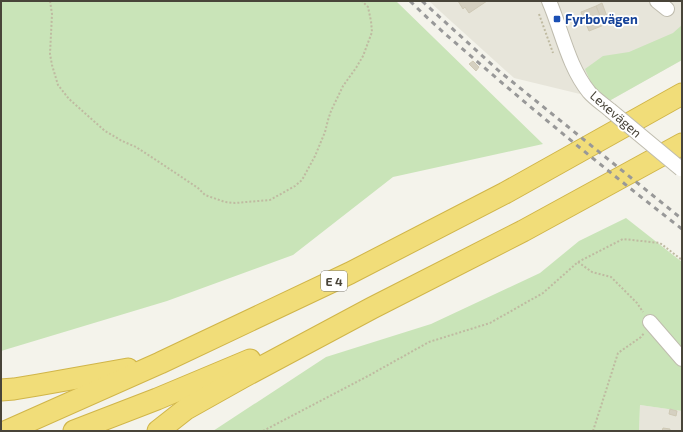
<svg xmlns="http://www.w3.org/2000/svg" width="683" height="432" font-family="'Exo 2',sans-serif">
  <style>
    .residential { fill: #e7e5da }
    .green { fill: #c9e4b8 }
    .building { fill: #d5d0c1; stroke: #cfc9b5 }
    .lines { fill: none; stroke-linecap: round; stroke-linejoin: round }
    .minor-casing { stroke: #bfbcae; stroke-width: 16 }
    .highway-casing { stroke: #d0b549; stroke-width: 23 }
    .path { stroke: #bfbaa1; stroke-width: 2; stroke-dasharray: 2 2; stroke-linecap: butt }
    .minor { stroke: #fff; stroke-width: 14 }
    .highway { stroke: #f1dd79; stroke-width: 21 }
    .rail { stroke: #989898; stroke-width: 3; stroke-dasharray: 5 5; stroke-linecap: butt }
    .minor-bridge-casing { stroke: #bfbcae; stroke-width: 16; stroke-linecap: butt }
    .minor-bridge { stroke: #fff; stroke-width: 14 }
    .transit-dot { fill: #1a4fb4; stroke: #fff; stroke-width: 1.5 }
    .labels { text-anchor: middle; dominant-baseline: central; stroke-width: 3.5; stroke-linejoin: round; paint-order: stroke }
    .shield { fill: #fff; stroke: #7f7c74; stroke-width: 1 }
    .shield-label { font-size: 12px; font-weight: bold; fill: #484439 }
    .transit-label { font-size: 13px; font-weight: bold; fill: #164399; stroke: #fff; text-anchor: start }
    .street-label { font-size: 13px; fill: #484439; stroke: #fff }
  </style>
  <rect width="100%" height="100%" fill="#f4f3eb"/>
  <!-- residential -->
  <g class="residential">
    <path d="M429 1H682V60L609 101 514 78 442 13Z"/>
    <path d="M640 405 682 411V431H639Z"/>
  </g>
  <!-- green -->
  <g class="green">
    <path d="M1 1H396L543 144 393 177 293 255 167 301 1 351Z"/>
    <path d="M682 25V60L609 101 601 99 592 85 585 69 603 56 629 52 673 33Z"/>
    <path d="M626 218 682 262V411L640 405 639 431H213L326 357 431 324 540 273 579 241Z"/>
  </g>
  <!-- building -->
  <g class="building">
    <path d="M458 1H487L469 13 465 7 463 9Z"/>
    <path d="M602 3 609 22 603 24 596 6Z"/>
    <path d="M596 6 604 25 589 31 581 12Z"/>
    <path d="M473 61 479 67 476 71 469 64Z"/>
    <path d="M670 409 677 411 676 416 669 414Z"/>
    <path d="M663 428 670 429V431H662Z"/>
  </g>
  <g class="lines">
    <!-- minor casing -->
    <g class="minor-casing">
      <g id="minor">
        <path d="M549 1C562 31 568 66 589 92 595 99 603 104 610 110"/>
        <path d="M657 1 667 9"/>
        <path d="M650 322 682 359"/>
      </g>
    </g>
    <!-- highway casing -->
    <g class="highway-casing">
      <g id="highway">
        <path d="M1 390 14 389 38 385 128 369"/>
        <path d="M7 431 160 363 350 273 505 193 682 94"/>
        <path d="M74 431 157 399 250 360"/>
        <path d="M158 431 186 409 243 377 372 308 523 231 682 144"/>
      </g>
    </g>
    <!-- path -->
    <g class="path">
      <path d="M50 1 52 14 50 54 52 65 58 85 69 99 105 131 122 141 136 147 156 160 198 188 205 195 225 202 235 203 270 200 295 186 302 180 315 156 325 132 328 120 331 111 343 86 356 68 363 56 372 32 371 21 368 7 362 1"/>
      <path d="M539 14 553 53"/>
      <path d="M578 262 592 272 611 277 637 303 643 312"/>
      <path d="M263 431 368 376 429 342 490 323 543 293 578 262 623 239 660 243 682 260"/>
      <path d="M593 431 618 353 641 337 644 333"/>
    </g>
    <!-- minor -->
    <use href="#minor" class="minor"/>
    <!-- highway -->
    <use href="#highway" class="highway"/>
    <!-- rail -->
    <g class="rail">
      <path d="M410 1C439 30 470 55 501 82 560 132 620 181 682 229"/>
      <path d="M422 1 499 71 682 219"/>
    </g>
    <!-- minor-bridge casing -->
    <g class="minor-bridge-casing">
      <path id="minor-bridge" d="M610 110 681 169"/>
    </g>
    <!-- minor-bridge -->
    <use href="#minor-bridge" class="minor-bridge"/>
  </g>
  <!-- markers -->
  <rect class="transit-dot" x="553" y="15" width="8" height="8" rx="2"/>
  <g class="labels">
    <!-- shield labels -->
    <rect class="shield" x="321" y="271" width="26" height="20" rx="3"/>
    <g class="shield-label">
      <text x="334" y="281">E 4</text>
    </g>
    <!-- transit labels -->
    <g class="transit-label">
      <text x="565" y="19">Fyrbovägen</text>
    </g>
    <!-- street labels -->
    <g class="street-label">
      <text transform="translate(616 114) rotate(41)">Lexevägen</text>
    </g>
  </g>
  <!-- border -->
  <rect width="683" height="432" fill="none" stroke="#484439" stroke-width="4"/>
</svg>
